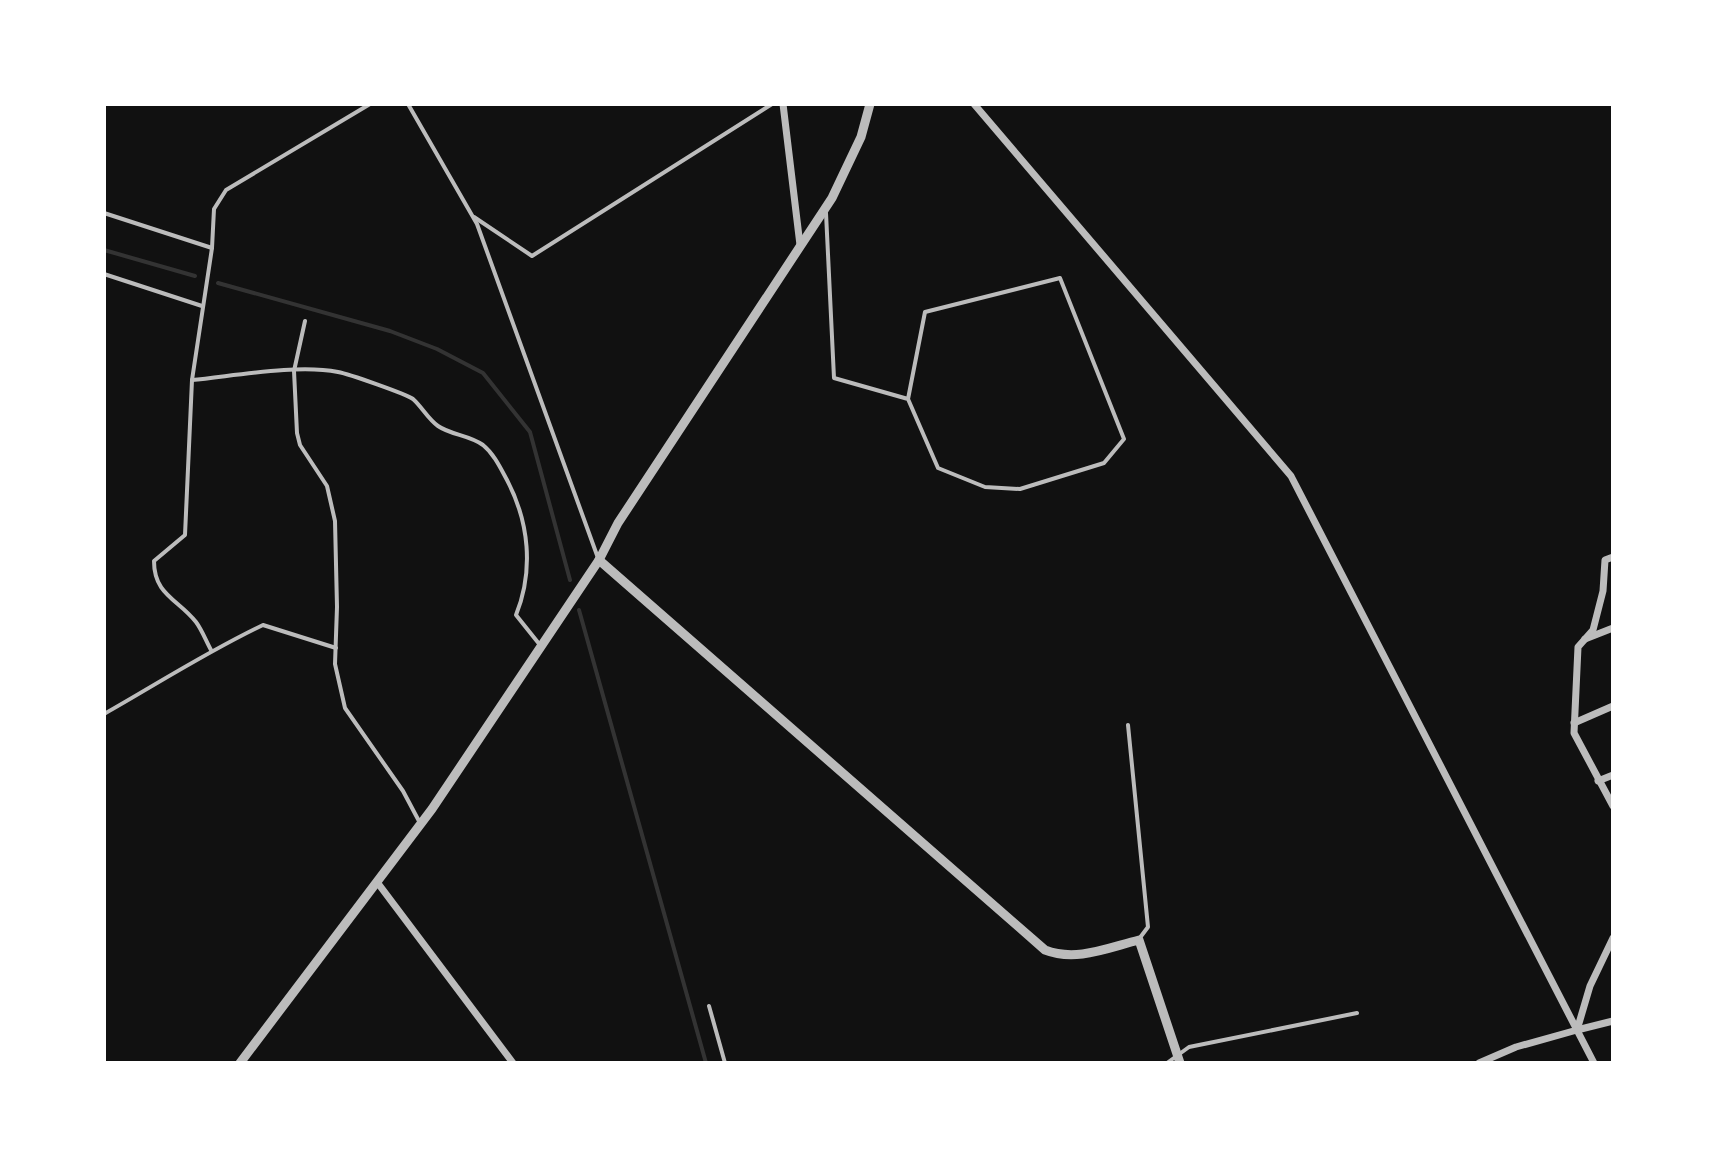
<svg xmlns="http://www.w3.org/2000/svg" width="1717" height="1167" font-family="'Varela Round',sans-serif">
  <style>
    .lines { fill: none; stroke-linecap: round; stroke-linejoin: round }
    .stream { stroke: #333; stroke-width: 4 }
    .service { stroke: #bcbcbc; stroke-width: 4 }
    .minor { stroke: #bcbcbc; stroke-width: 7 }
    .tertiary { stroke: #bcbcbc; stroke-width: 9 }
  </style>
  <rect width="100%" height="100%" fill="#111"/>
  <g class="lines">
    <!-- stream -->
    <g class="stream">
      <path d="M104 250 195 276"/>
      <path d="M218 283 390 331 437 349 483 373 530 432 570 580"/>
      <path d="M579 610 706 1063"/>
    </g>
    <!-- service -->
    <g class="service">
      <path d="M408 104 477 224 598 558"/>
      <path d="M104 213 212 248"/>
      <path d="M826 213 834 378 908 399 925 312 1060 278 1124 439 1104 463 1020 489 985 487 938 468 908 399"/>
      <path d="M474 217 532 256 772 104"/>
      <path d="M104 274 202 306"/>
      <path d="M305 321 294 371 297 433 300 445 327 486 335 521 337 607 335 664 345 708 403 791 420 823"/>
      <path d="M192 380C234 376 297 364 338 372 349 374 406 394 413 399 422 407 428 419 438 426 451 435 469 435 483 445 494 454 500 467 507 480 529 522 534 570 516 615L540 645"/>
      <path d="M211 650C206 641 202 630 196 622 178 599 154 595 154 561L185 535 192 380 212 248 214 209 226 190 370 104"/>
      <path d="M104 714C157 684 208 651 263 625L336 648"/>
      <path d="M1128 725 1148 927 1139 939"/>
      <path d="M709 1006 725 1063"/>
      <path d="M1167 1063 1189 1047 1357 1013"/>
    </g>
    <!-- minor -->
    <g class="minor">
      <path d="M783 104 800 245"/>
      <path d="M974 104 1291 476 1594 1063"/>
      <path d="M1613 557 1605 560 1603 591 1593 630 1578 647 1574 733 1613 806"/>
      <path d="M1585 639 1613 628"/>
      <path d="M1574 723 1613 706"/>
      <path d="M1598 781 1613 775"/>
      <path d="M377 882 513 1063"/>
      <path d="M1577 1030 1613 1021"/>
      <path d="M1479 1063 1516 1047 1577 1030 1590 986 1613 938"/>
    </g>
    <!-- tertiary -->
    <g class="tertiary">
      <path d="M599 560 1045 950C1076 962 1107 948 1139 940L1180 1063"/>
      <path d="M240 1063 432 809 599 560 618 523 832 198 861 137 870 104"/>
    </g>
  </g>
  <!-- border -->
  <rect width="1717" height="1167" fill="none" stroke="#ffffff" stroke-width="212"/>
</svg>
